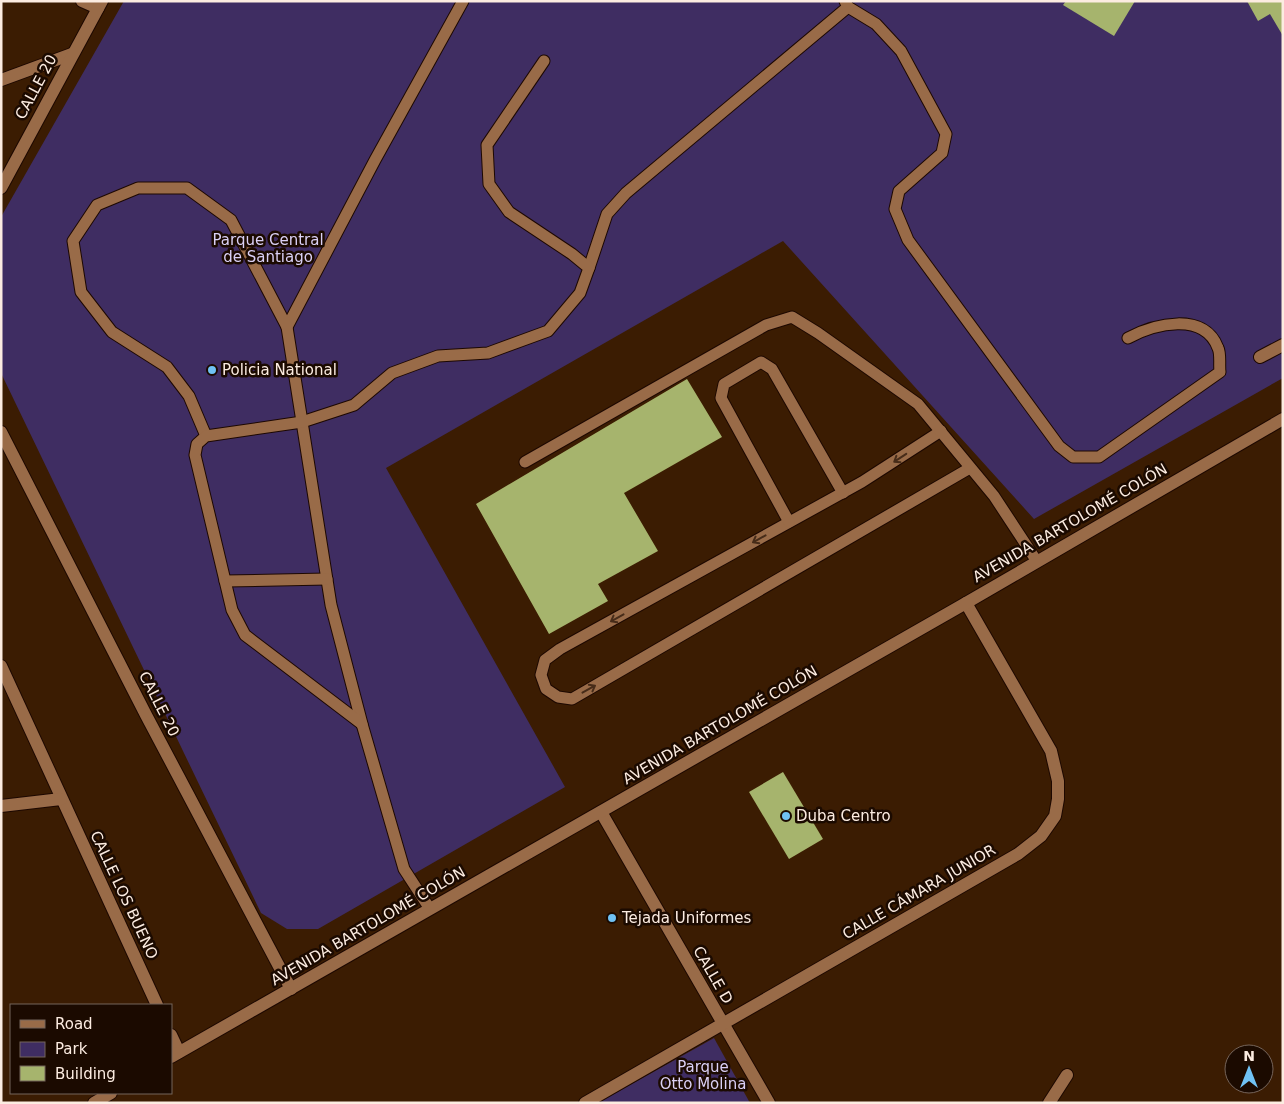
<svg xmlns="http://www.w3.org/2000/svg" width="1284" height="1104" font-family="'DejaVu Sans',sans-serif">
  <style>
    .green { fill: #3f2d62 }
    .building { fill: #a6b46d }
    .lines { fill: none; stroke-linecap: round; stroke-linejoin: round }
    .lane-casing { stroke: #1d0800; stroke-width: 13 }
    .street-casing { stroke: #1d0800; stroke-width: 14 }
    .secondary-casing { stroke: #1d0800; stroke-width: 14 }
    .lane { stroke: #996b48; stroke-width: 11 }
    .street { stroke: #996b48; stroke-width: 12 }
    .secondary { stroke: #996b48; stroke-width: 12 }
    .oneway { stroke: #472c19 }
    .poi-dot { fill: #70c2f4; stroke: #1b0a00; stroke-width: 2 }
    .labels { text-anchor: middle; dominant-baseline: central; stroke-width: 5; stroke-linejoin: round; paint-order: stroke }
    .street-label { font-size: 15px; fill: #fcece1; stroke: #1b0a00 }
    .park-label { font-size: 15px; fill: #dad0f5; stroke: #1b0a00 }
    .poi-label { font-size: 15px; fill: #fcece1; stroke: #1b0a00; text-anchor: start }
  </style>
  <rect width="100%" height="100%" fill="#3b1c02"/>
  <!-- green -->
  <g class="green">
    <path d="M124 1H1283V378L1034 519 783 241 386 468 565 787 318 929H287L261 913 1 373V217Z"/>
    <path d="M714 1038 750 1103H598Z"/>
  </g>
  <!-- building -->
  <g class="building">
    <path d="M1066 1H1135L1114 36 1063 5Z"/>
    <path d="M1247 1H1283V36L1270 14 1258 21Z"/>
    <path d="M687 379 722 437 624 493 658 551 598 584 608 601 549 634 476 504Z"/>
    <path d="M783 772 823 839 789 859 749 792Z"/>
  </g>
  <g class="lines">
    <!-- lane casing -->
    <g class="lane-casing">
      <g id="lane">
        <path d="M845 1 848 7 876 24 901 51 946 134 942 153 899 191 895 209 908 240 1059 446 1073 457H1099L1220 372C1219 365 1221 354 1218 348 1204 311 1154 324 1128 338"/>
        <path d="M589 268 607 214 626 193 848 7"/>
        <path d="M287 327 375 160 463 1"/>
        <path d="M941 431 862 482 560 649 545 660 541 675 546 689 558 697 572 699 970 468"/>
        <path d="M206 436 189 396 167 367 112 332 81 292 73 241 97 205 138 188H187L231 220 287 327 331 605 362 724 404 869 430 909"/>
        <path d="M525 462 766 325 792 317 818 333 918 404 994 496 1036 560"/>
        <path d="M789 522 721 398 724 384 761 362 772 369 843 493"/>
        <path d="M225 581 327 579"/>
        <path d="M362 724 245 635 232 610 195 455 197 444 206 436 302 422 354 405 392 373 438 356 488 353 548 331 580 293 589 268 572 254 509 212 489 184 487 145 544 61"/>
      </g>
    </g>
    <!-- street casing -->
    <g class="street-casing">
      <g id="street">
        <path d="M82 1 98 8"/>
        <path d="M1 80 72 54"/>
        <path d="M1 188 102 1"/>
        <path d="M1260 357 1283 345"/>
        <path d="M1 432 146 715 291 989"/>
        <path d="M1 666 157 1005"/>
        <path d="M1 806 61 799"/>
        <path d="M601 812 769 1103"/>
        <path d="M171 1035 179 1052"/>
        <path d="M585 1103 1018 854 1041 836 1055 816 1058 799V781L1051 751 966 603"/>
        <path d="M1049 1103 1067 1075"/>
      </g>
    </g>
    <!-- secondary casing -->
    <g class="secondary-casing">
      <g id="secondary">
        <path d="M171 1057 966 603 1283 419"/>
        <path d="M94 1103 111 1093"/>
      </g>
    </g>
    <!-- lane -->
    <use href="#lane" class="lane"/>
    <!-- street -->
    <use href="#street" class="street"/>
    <!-- secondary -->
    <use href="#secondary" class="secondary"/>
  </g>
  <!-- one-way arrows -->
  <defs><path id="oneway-shaft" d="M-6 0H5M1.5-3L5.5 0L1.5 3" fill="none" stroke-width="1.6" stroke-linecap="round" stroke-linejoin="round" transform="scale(1.25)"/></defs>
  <g class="oneway">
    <use href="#oneway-shaft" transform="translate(900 458) rotate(147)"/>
    <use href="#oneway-shaft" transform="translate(759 539) rotate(151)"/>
    <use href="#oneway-shaft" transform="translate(617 618) rotate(151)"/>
    <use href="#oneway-shaft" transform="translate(589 689) rotate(-29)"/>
  </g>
  <!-- markers -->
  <g class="poi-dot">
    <circle cx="212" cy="370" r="5"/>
    <circle cx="786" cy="816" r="5"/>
    <circle cx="612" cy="918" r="5"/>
  </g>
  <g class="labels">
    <!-- street labels -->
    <g class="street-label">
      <text transform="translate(36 87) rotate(-62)">CALLE 20</text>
      <text transform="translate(1070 523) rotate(-30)">AVENIDA BARTOLOMÉ COLÓN</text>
      <text transform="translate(159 704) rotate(63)">CALLE 20</text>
      <text transform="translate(720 725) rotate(-30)">AVENIDA BARTOLOMÉ COLÓN</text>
      <text transform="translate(919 892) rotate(-30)">CALLE CÁMARA JUNIOR</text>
      <text transform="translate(124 895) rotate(65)">CALLE LOS BUENO</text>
      <text transform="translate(368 926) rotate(-30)">AVENIDA BARTOLOMÉ COLÓN</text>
      <text transform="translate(713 975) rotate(60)">CALLE D</text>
    </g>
    <!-- park labels -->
    <g class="park-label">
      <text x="268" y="240">Parque Central<tspan x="268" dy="17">de Santiago</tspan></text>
      <text x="703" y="1067">Parque<tspan x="703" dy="17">Otto Molina</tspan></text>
    </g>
    <!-- poi labels -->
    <g class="poi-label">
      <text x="222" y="370">Policia National</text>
      <text x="796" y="816">Duba Centro</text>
      <text x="622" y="918">Tejada Uniformes</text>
    </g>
  </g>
  <!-- border -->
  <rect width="1284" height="1104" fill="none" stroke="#fcece1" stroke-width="5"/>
  <!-- legend -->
  <rect x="10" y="1004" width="162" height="90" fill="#1b0a00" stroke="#75645a"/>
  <rect x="20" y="1020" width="25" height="8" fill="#996b48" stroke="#75645a"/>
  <text x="55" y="1029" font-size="15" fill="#fcece1">Road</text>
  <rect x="20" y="1042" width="25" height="15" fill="#3f2d62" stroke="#75645a"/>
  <text x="55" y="1054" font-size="15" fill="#fcece1">Park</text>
  <rect x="20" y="1066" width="25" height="15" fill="#a6b46d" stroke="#75645a"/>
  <text x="55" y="1079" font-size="15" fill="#fcece1">Building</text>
  <!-- north arrow -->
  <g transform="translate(1249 1069)"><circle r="24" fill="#1b0a00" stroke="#75645a"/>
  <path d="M0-4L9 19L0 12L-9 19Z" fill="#70c2f4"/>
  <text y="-8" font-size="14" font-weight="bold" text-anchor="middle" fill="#fcece1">N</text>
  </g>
</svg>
